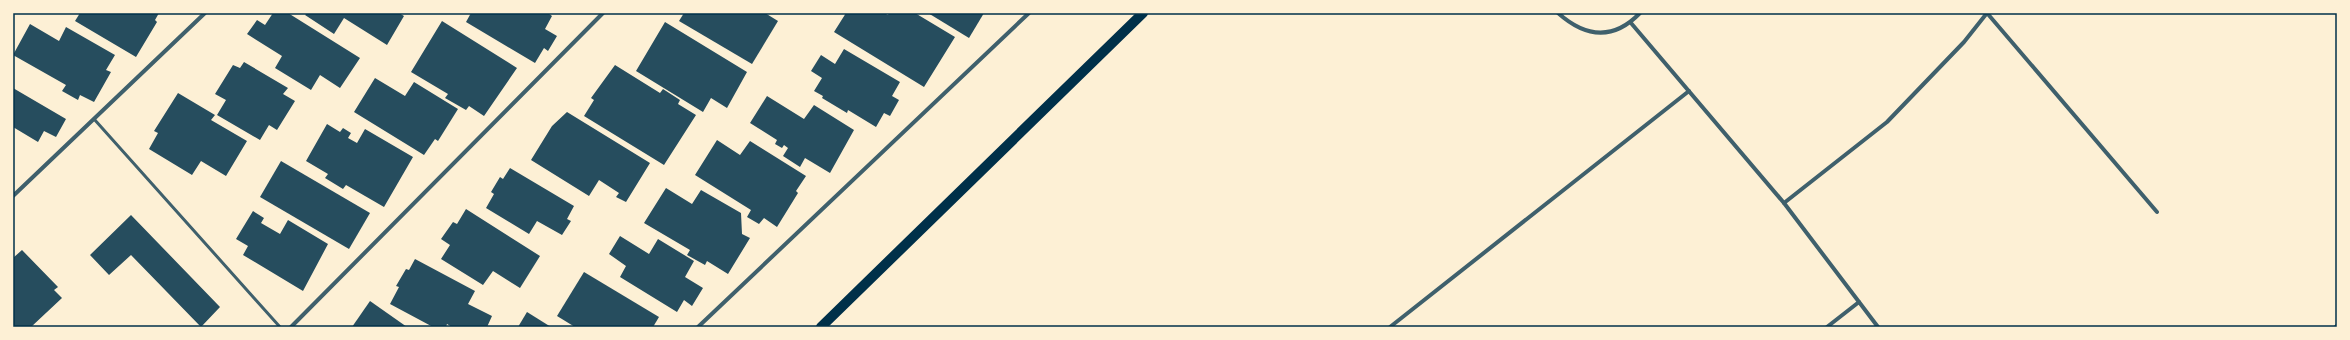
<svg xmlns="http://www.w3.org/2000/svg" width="2350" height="340" font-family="'Space Grotesk',sans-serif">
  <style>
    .building { fill: #264d5e }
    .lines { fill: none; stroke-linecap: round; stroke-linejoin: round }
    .service { stroke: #3f606c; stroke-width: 3 }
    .minor { stroke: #3f606c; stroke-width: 4 }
    .primary { stroke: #003049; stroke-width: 10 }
    .neatline { fill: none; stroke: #003049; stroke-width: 1.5 }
  </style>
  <rect width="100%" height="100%" fill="#fdf0d5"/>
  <!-- building -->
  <g class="building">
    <path d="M80 13H159L155 20 157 22 136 57 75 21Z"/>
    <path d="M273 13H288L360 58 340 88 320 75 311 90 275 68 282 56 247 34 257 20 265 25Z"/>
    <path d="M307 13H399L404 16 387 45 344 18 334 34 305 15Z"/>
    <path d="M471 13H548L552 16 545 29 557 36 548 51 544 48 535 63 466 22Z"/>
    <path d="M684 13H765L778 21 752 64 679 21Z"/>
    <path d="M846 13H884L888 15 889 13H915L955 37 924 87 834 32Z"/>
    <path d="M928 13H984L969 38Z"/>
    <path d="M442 21 517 68 484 116 469 106 466 110 445 98 448 94 411 72Z"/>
    <path d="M665 22 747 72 727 108 711 98 703 112 636 71Z"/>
    <path d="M30 24 59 41 66 27 115 55 106 70 111 72 94 102 80 95 78 100 62 91 66 85 13 55Z"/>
    <path d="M844 49 900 82 892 96 899 100 890 116 884 113 876 127 848 110 847 113 822 98 823 96 814 91 822 78 811 71 821 55 835 64Z"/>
    <path d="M244 62 288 88 283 94 295 101 277 130 269 125 260 140 217 115 226 100 215 94 233 65 240 68Z"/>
    <path d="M615 65 660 93 663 89 680 100 678 104 696 115 664 165 584 116 594 100 591 98Z"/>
    <path d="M375 78 405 96 414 82 458 109 438 141 435 139 424 155 354 112Z"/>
    <path d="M13 88 66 119 56 137 44 131 38 142 13 127Z"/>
    <path d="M178 93 215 115 211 120 247 141 226 176 201 161 192 175 149 149 158 133 154 131Z"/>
    <path d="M767 96 804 119 814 105 854 130 830 173 805 158 800 167 783 156 788 148 784 145 782 148 775 144 777 140 750 123Z"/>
    <path d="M567 112 650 163 626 202 616 197 619 193 599 180 589 196 531 160 552 126Z"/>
    <path d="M327 124 340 132 343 128 351 133 348 138 357 143 365 129 413 157 384 207 346 185 343 189 325 178 328 174 306 161Z"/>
    <path d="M717 140 740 155 750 141 806 176 796 191 798 193 777 227 764 218 759 224 747 217 751 210 695 175Z"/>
    <path d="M281 161 370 213 349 249 260 197Z"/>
    <path d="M510 168 574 206 567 219 571 221 562 235 537 221 529 234 486 208 494 194 491 192 500 177 503 179Z"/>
    <path d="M666 188 692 204 701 190 741 213 742 234 750 238 728 274 707 261 705 265 687 255 690 250 644 223Z"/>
    <path d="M466 209 540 256 520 288 493 271 483 285 441 259 450 245 441 239 453 222 457 224Z"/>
    <path d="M253 211 264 218 261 223 280 234 288 220 328 244 303 291 243 255 248 246 236 239Z"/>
    <path d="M131 215 220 307 201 327 131 255 109 275 90 255Z"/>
    <path d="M620 236 649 254 658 239 694 261 685 277 703 288 692 306 684 300 677 312 620 277 626 266 609 254Z"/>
    <path d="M22 250 58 287 54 290 62 298 31 327H13V258Z"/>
    <path d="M415 259 475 291 468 304 492 316 487 327H452L447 324 446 327H433L390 304 399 287 396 286 406 269 409 270Z"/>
    <path d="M584 272 659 317 653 327H575L557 316Z"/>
    <path d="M370 301 407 327H352Z"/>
    <path d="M527 312 551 327H518Z"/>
  </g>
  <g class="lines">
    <!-- service -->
    <g class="service">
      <path d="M94 119 280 327"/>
      <path d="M2335 327 2337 325"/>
    </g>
    <!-- minor -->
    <g class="minor">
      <path d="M1558 13C1585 37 1613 41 1640 13"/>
      <path d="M1987 13 2157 212"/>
      <path d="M1631 23 1784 203 1878 327"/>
      <path d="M13 196 205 13"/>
      <path d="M1784 203 1887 122 1964 42 1987 13"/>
      <path d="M291 327 603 13"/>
      <path d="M698 327 1029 13"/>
      <path d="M1390 327 1689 91"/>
      <path d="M1827 327 1859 302"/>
    </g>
    <!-- primary -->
    <path class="primary" d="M821 327 1143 13"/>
  </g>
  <!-- border -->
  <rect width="2350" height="340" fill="none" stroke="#fdf0d5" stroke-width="28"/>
  <rect x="14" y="14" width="2322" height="312" class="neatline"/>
</svg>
